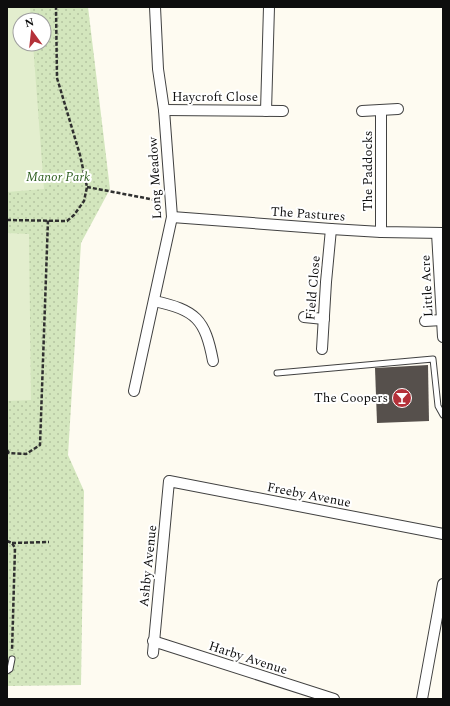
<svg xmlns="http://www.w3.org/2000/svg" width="450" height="706" font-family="Spectral,serif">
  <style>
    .park { fill: url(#park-dots); fill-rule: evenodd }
    .pitch { fill: #e3eece }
    .building { fill: #56504c }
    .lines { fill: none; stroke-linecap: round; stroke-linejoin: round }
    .lane-casing { stroke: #414141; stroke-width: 7 }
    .street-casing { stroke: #414141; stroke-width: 12 }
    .path { stroke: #303030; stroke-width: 2.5; stroke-dasharray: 4 2; stroke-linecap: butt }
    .lane { stroke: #fff; stroke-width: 5 }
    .street { stroke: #fff; stroke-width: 10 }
    .labels { text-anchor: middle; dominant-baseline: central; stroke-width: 4; stroke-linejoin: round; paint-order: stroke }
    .street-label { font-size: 13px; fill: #0e0e0e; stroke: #fff }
    .park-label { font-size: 13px; font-style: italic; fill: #316123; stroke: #fff }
    .poi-label { font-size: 13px; fill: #0e0e0e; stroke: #fff; text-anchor: end }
  </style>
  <defs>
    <pattern id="park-dots" width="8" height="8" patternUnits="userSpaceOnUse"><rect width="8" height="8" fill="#d3e6bd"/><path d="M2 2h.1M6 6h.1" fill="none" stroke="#b4c4a1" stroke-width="1.8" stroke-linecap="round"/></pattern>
  </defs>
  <rect width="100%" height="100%" fill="#fefbf1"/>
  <!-- park -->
  <path class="park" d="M7 7H88L110 189 81 243 68 455 84 491 81 685 7 686ZM20 20H44V44H20Z"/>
  <!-- pitch -->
  <g class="pitch">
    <path d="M30 7 31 20H20V44H33L44 189 7 192V8Z"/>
    <path d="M7 233 29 234 31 400 7 401Z"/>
  </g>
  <!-- building -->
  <path class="building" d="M428 365 429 421 377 423 375 368Z"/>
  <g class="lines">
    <!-- lane casing -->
    <g class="lane-casing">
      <g id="lane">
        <path d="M277 373 433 359 438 406 443 415"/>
        <path d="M7 671 10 669 12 659"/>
      </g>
    </g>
    <!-- street casing -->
    <g class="street-casing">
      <g id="street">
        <path d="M164 110 283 111"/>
        <path d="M381 110V232"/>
        <path d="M266 111 269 7"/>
        <path d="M362 111 398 109"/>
        <path d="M172 217 331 229 381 232 443 233"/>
        <path d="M437 233 443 337"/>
        <path d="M154 301C196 310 205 319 213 361"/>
        <path d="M304 317 324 319"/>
        <path d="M425 321 442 320"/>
        <path d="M322 349 326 282 331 229"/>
        <path d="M134 391 172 217 164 110 158 69 155 7"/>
        <path d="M153 641 334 699"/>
        <path d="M153 653 169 481 443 534"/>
        <path d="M422 699 443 584"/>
      </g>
    </g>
    <!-- path -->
    <g class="path">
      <path d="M87 187 161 201"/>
      <path d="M7 220 67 221 74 215 84 201 87 187 80 155 57 78 56 7"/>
      <path d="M7 450 9 453 26 454 40 445 48 220"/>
      <path d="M7 541 12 543 15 548 12 651"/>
      <path d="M12 543 49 542"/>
    </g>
    <!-- lane -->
    <use href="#lane" class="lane"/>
    <!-- street -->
    <use href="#street" class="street"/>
  </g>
  <!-- icons -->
  <defs>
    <g id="bar-disc" transform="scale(1)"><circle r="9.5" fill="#b43139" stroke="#fff"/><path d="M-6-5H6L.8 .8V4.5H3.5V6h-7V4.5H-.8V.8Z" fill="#fff"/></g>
  </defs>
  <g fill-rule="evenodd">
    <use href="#bar-disc" x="402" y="398"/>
  </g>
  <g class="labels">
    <!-- street labels -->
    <g class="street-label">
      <text x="215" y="97">Haycroft Close</text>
      <text transform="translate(368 171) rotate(-90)">The Paddocks</text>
      <text transform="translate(155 178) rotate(-93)">Long Meadow</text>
      <text transform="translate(308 214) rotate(4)">The Pastures</text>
      <text transform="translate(427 286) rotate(-93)">Little Acre</text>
      <text transform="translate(313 288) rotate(-85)">Field Close</text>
      <text transform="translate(309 495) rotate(11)">Freeby Avenue</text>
      <text transform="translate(148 566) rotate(-84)">Ashby Avenue</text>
      <text transform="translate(248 658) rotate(18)">Harby Avenue</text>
    </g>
    <!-- park labels -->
    <g class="park-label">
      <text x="58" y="177">Manor Park</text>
    </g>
    <!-- poi labels -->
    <g class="poi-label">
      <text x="388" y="398">The Coopers</text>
    </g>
  </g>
  <!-- border -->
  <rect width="450" height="706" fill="none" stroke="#0e0e0e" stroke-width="16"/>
  <!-- north arrow -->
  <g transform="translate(32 32) rotate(345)"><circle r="19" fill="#ffffff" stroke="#9f9f9f"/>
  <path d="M0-3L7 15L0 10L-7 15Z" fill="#b43139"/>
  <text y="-6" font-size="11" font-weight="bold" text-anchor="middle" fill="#0e0e0e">N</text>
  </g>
</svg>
